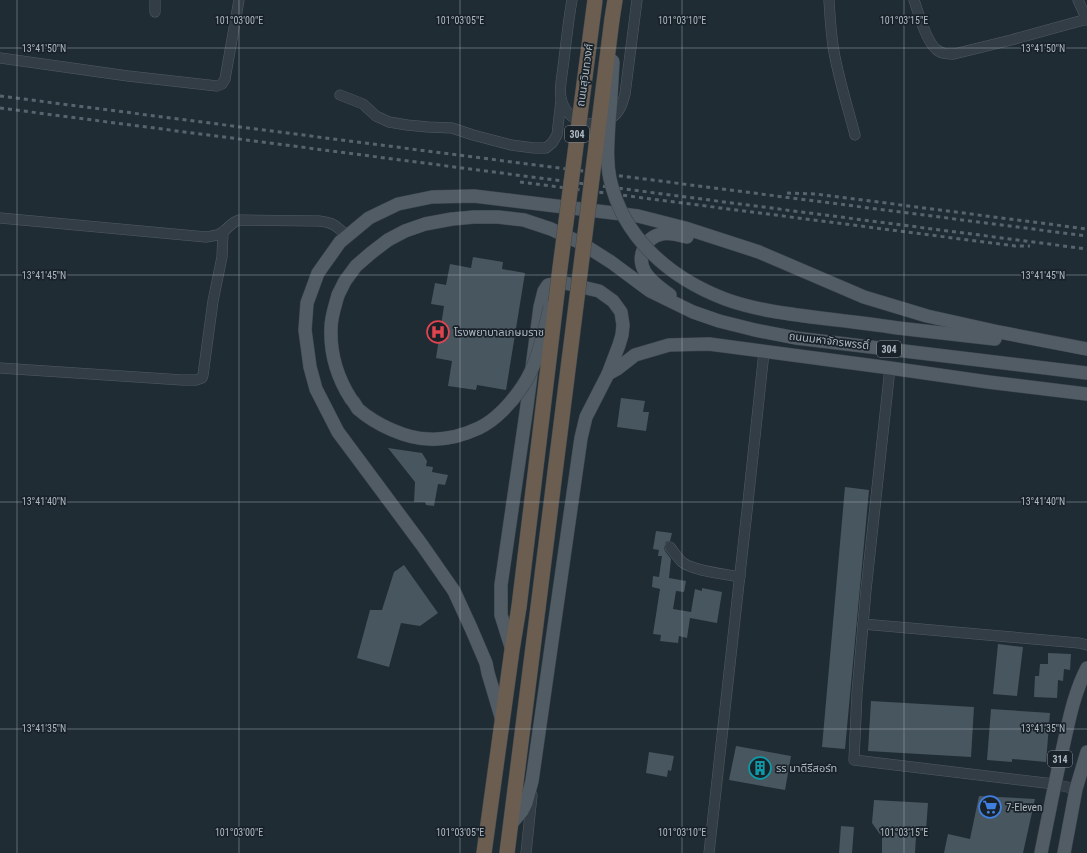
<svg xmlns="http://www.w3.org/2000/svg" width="1087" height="853" font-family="'Roboto Condensed','Noto Sans Thai',sans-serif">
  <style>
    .building { fill: #485660 }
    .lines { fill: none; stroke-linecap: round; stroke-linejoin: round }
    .minor-casing { stroke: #515b63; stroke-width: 11 }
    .major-casing { stroke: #3d464f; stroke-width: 14 }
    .highway-casing { stroke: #3e484f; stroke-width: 16 }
    .minor { stroke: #333d45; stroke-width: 10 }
    .major { stroke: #515c65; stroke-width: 13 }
    .highway { stroke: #6b5d50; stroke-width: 15 }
    .rail { stroke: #57646e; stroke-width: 3; stroke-dasharray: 4 4; stroke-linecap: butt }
    .major-bridge-casing { stroke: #3d464f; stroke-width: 14; stroke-linecap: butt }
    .highway-bridge-casing { stroke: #3e484f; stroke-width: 16; stroke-linecap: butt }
    .major-bridge { stroke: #515c65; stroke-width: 13 }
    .highway-bridge { stroke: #6b5d50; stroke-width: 15 }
    .ticks { fill: none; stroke: #adb8c2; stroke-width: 1; stroke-opacity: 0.45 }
    .labels { text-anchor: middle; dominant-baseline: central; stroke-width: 3.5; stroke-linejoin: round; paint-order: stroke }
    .shield { fill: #192229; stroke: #818b94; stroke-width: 1 }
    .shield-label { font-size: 10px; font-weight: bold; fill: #adb8c2 }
    .street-label { font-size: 11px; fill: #adb8c2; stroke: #192229 }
    .poi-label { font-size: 11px; fill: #adb8c2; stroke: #192229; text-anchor: start }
    .ticks-label { font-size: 10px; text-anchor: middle; fill: #adb8c2; stroke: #192229; stroke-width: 3.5; stroke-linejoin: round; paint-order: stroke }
  </style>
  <rect width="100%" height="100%" fill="#202c34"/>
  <!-- building -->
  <g class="building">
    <path d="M473 257 503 262 502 269 525 273 506 390 477 385 476 390 448 386 452 361 436 358 444 306 431 304 435 283 446 285 450 264 471 268Z"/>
    <path d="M621 398 645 401 643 412H649L646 431 617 427Z"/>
    <path d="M388 448 422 453 427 461 426 466 433 467 432 472 448 475 445 485 438 484 434 506 426 505 425 502H414L415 482Z"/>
    <path d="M845 487 869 490 845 749 822 747Z"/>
    <path d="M656 531 672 533 670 541 666 542 664 548 665 551 671 559 669 578 686 581 684 592 676 591 673 609 691 612 695 589 702 591V588L722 592 717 623 690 618 687 638 679 636 678 643 660 641 661 635 653 634 660 589 652 587 653 576 659 577 662 556H658L659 550 653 549Z"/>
    <path d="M404 565 438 613 420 626 401 623 389 667 357 658 370 610H382L394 572Z"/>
    <path d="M998 644 1023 647 1017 696 993 694Z"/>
    <path d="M1048 653 1071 654 1070 670 1064 669 1063 681 1058 680 1057 698 1034 697 1035 676H1039L1040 664H1048Z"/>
    <path d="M871 701 974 707 971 757 868 751Z"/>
    <path d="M991 709 1050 713 1046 762 1012 759V762L987 760Z"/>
    <path d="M736 746 791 756 785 790 729 780Z"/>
    <path d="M649 752 674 756 671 771 668 770 667 777 646 773Z"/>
    <path d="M979 796 1035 799 1023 853H944L948 834 970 839Z"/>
    <path d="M874 800 928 803 926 830 916 836 915 853H882V837L872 823Z"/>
    <path d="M841 826 854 827 852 853H839Z"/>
  </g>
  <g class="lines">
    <!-- minor casing -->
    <g class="minor-casing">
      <g id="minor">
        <path d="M155 0V12"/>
        <path d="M572 0C568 22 566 45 563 67 562 77 559 88 561 98 566 124 598 132 616 114 622 108 623 101 625 94L637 0"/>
        <path d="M829 0C830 17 831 35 834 52 839 80 848 108 855 135"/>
        <path d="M914 0C918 12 926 41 936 49 941 54 947 54 954 54L1011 40 1087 19"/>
        <path d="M1078 0 1087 20"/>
        <path d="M0 58 128 76 217 86 222 84 225 79 239 0"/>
        <path d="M340 95 363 104 376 116 389 122 407 125 428 127 452 128 473 135 511 145 534 148H546L552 143 557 135 561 100"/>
        <path d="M0 218 206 237C212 236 219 236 224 231 229 227 232 222 239 220L319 221C335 223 336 226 347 236"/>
        <path d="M0 368 182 380H196L202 378 203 375 213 301 222 257 223 232"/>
        <path d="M890 368 866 590 857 693 854 760 1054 784 1076 789"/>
        <path d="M670 547C674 552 678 558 682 562 693 571 725 574 740 577"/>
        <path d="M863 624 1079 643 1087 645"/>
        <path d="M526 853 532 795"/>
        <path d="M709 853 748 502 764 352"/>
      </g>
    </g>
    <!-- major casing -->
    <g class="major-casing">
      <g id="major">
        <path d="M338 295 345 281 356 266 371 253 388 240 405 231 425 224 452 219 474 217H498L524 220 551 229 581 243 611 262 650 291 693 312 719 321 755 330 796 338 1087 373"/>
        <path d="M670 295C661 288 651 282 645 272 636 257 645 237 662 234 670 232 679 235 687 237"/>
        <path d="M898 328 995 339"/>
        <path d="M608 374 617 369 635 355 669 345 709 344 890 368 988 382 1087 394"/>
        <path d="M502 720 488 673 486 663 471 628 454 591 422 545 338 432 316 389 310 367 305 330 307 303 318 273 340 242 369 218 398 204 432 197 474 196 638 216 685 228 759 252 864 297 927 316 999 332 1087 349"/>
        <path d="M511 824 522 811 526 803 532 781 581 438 586 417 608 374 619 345 622 335 623 325 621 312 613 301 599 291 561 282 548 285 544 291 540 307 526 413 501 585V615L512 650"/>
        <path d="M1041 853C1048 818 1055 782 1063 747 1069 720 1074 693 1087 668"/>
        <path d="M1064 853 1076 789 1087 752"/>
      </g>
    </g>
    <!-- highway casing -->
    <g class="highway-casing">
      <g id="highway">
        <path d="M612 19 615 0"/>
        <path d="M484 853 512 650 519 607"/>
        <path d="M507 853 538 608"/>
      </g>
    </g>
    <!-- minor -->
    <use href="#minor" class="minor"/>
    <!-- major -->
    <use href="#major" class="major"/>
    <!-- highway -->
    <use href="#highway" class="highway"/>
    <!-- rail -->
    <g class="rail">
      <path d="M0 96 1087 236"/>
      <path d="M0 108 1087 249"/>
      <path d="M520 182 1015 246H1030"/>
      <path d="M787 193 816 194 1087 229"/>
    </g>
    <!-- major-bridge casing -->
    <g class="major-bridge-casing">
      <g id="major-bridge">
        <path d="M613 61C612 81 611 101 609 121 608 141 606 160 610 179 623 238 670 278 725 299 755 310 788 314 820 318 846 321 872 324 898 328"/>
        <path d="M338 295C335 306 331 317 331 328 330 354 337 377 351 399 354 402 356 406 358 409 375 424 406 439 429 439 446 440 464 435 479 428 496 420 512 402 522 387 538 364 543 334 550 307"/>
      </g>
    </g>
    <!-- highway-bridge casing -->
    <g class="highway-bridge-casing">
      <g id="highway-bridge">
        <path d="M519 607 560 268 595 0"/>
        <path d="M538 608 612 19"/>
      </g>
    </g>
    <!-- major-bridge -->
    <use href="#major-bridge" class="major-bridge"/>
    <!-- highway-bridge -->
    <use href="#highway-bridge" class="highway-bridge"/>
  </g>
  <!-- ticks -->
  <path class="ticks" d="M17 0V853M239 0V853M460 0V853M682 0V853M904 0V853M0 48H1087M0 275H1087M0 502H1087M0 729H1087"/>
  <!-- icons -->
  <defs>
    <g id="hospital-ring" transform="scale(1.15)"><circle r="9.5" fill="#192229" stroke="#e0444e" stroke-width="1.5"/><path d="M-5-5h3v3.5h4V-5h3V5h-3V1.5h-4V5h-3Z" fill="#e0444e"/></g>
    <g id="building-ring" transform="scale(1.15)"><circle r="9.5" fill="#192229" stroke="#0f9aa8" stroke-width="1.5"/><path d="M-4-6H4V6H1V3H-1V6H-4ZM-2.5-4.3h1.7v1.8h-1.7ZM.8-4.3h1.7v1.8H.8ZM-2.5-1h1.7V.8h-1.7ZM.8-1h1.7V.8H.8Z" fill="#0f9aa8"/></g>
    <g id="supermarket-ring" transform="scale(1.15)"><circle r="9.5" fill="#192229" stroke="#3f7fe0" stroke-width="1.5"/><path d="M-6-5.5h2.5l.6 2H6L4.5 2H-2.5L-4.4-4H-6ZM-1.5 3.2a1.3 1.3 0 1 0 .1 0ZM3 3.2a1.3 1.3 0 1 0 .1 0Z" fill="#3f7fe0"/></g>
  </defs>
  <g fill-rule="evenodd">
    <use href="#hospital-ring" x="438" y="332"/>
    <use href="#building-ring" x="760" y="768"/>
    <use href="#supermarket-ring" x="990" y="807"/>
  </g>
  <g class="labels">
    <!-- shield labels -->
    <g class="shield">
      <rect x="565" y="126" width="24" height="16" rx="3"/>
      <rect x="877" y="341" width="24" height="16" rx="3"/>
      <rect x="1048" y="751" width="24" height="16" rx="3"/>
    </g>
    <g class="shield-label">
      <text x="577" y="134">304</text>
      <text x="889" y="349">304</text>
      <text x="1060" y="759">314</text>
    </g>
    <!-- street labels -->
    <g class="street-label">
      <text transform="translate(585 75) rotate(-82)">ถนนสุวินทวงศ์</text>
      <text transform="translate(829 341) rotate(7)">ถนนมหาจักรพรรดิ์</text>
    </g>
    <!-- poi labels -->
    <g class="poi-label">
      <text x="454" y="332">โรงพยาบาลเกษมราช</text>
      <text x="776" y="768">รร มาดีรีสอร์ท</text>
      <text x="1006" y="807">7-Eleven</text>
    </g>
  </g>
  <g class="ticks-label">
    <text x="239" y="24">101°03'00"E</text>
    <text x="460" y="24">101°03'05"E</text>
    <text x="682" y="24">101°03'10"E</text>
    <text x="904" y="24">101°03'15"E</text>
    <text x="44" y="52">13°41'50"N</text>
    <text x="1043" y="52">13°41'50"N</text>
    <text x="44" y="279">13°41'45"N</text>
    <text x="1043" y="279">13°41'45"N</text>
    <text x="44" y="505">13°41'40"N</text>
    <text x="1043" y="505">13°41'40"N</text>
    <text x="44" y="732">13°41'35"N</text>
    <text x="1043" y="732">13°41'35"N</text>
    <text x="239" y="836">101°03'00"E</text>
    <text x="460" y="836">101°03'05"E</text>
    <text x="682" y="836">101°03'10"E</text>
    <text x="904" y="836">101°03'15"E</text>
  </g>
</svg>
